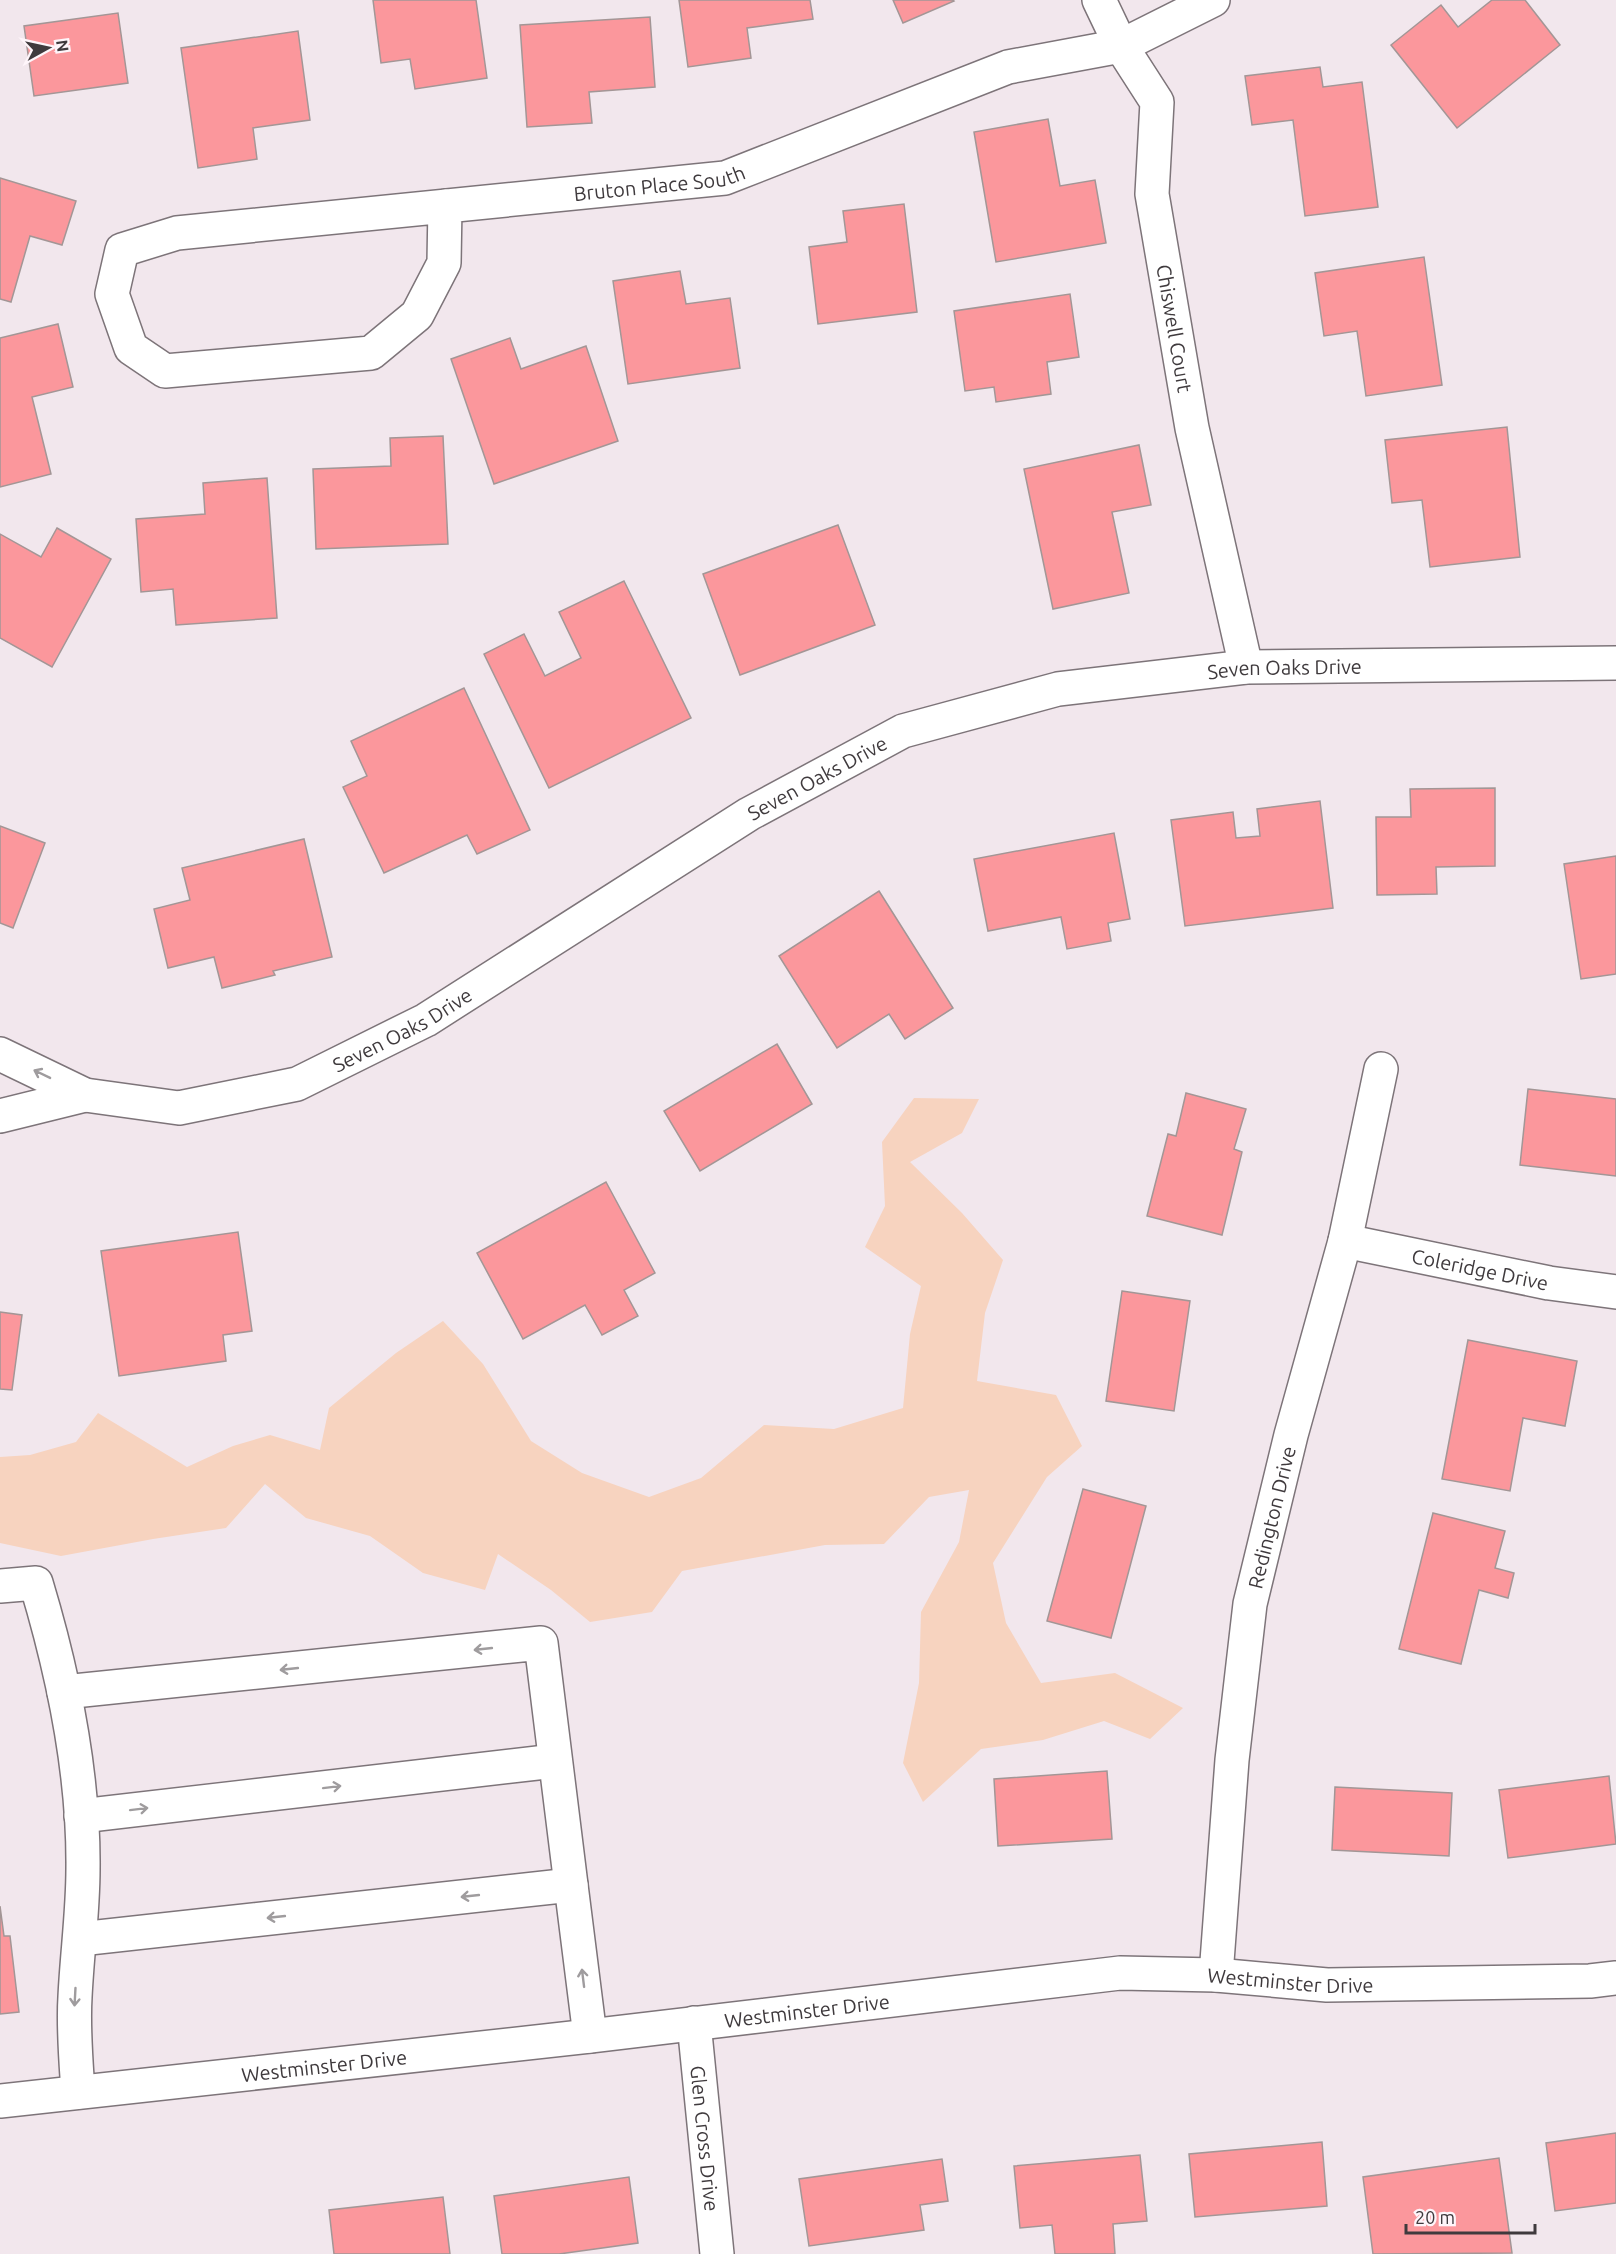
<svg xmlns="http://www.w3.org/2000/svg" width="1616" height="2254" font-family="Ubuntu,sans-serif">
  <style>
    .green { fill: #f7d3bf }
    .building { fill: #fb979c; stroke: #a39696; stroke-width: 1.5 }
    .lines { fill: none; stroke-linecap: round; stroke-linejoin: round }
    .minor-casing { stroke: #7d7479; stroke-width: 36 }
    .minor { stroke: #fff; stroke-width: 33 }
    .oneway { stroke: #9f9c9e }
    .labels { text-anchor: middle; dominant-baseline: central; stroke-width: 4.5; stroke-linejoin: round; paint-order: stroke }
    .street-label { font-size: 20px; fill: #3f3a3d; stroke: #fef5fa }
  </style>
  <rect width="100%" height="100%" fill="#f2e7ed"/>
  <!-- green -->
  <path class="green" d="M914 1098 979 1099 962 1133 910 1162 962 1213 1003 1260 985 1313 977 1381 1056 1395 1082 1446 1047 1477 993 1563 1006 1623 1041 1683 1115 1673 1183 1708 1150 1739 1104 1721 1043 1740 981 1749 923 1802 903 1763 919 1683 921 1612 959 1542 969 1490 929 1497 884 1544 825 1545 682 1571 652 1612 590 1622 551 1590 498 1554 485 1590 423 1573 370 1536 306 1518 265 1484 226 1528 153 1539 61 1556 0 1543V1457L30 1455 76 1442 98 1413 187 1467 233 1446 270 1435 320 1450 329 1408 396 1353 443 1321 483 1364 531 1441 582 1473 649 1497 701 1478 764 1425 834 1429 903 1408 910 1334 921 1286 865 1247 885 1206 882 1142Z"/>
  <!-- building -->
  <g class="building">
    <path d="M373 0H476L487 78 415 89 410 59 381 63Z"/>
    <path d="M679 0H810L813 19 747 28 751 58 688 67Z"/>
    <path d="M893 0H953L954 1 903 23Z"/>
    <path d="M1492 0H1525L1560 45 1457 128 1391 45 1441 5 1458 27Z"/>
    <path d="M118 13 128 83 34 96 24 26Z"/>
    <path d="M650 17 655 87 589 92 592 123 527 127 520 25Z"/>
    <path d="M298 31 310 120 253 128 257 159 198 168 181 48Z"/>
    <path d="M1320 67 1323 87 1362 82 1378 207 1305 216 1293 120 1252 125 1245 76Z"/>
    <path d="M1048 119 1060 186 1095 180 1106 243 996 262 974 132Z"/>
    <path d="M0 178 76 201 62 245 30 236 11 302 0 299Z"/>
    <path d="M904 204 917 312 818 324 809 247 847 242 843 211Z"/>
    <path d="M1424 257 1442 385 1366 396 1357 331 1324 336 1315 273Z"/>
    <path d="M680 271 686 304 730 298 740 368 628 384 613 281Z"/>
    <path d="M1070 294 1079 357 1047 362 1051 394 996 402 994 387 965 391 954 311Z"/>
    <path d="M58 324 73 387 32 397 51 474 0 487V338Z"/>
    <path d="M510 338 521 369 586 346 618 441 494 484 451 359Z"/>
    <path d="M1507 427 1520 557 1430 567 1422 500 1392 503 1385 440Z"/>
    <path d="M443 436 448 544 316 549 313 469 391 466 390 438Z"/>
    <path d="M1139 445 1151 505 1112 512 1129 593 1053 609 1024 469Z"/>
    <path d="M267 478 277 618 176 625 173 589 141 592 136 519 205 514 203 483Z"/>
    <path d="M838 525 875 625 740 675 703 574Z"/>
    <path d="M57 528 111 559 52 667 0 638V534L41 557Z"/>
    <path d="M624 581 691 718 549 788 484 654 524 634 545 676 581 658 559 612Z"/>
    <path d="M464 688 530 830 477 854 467 835 384 873 343 787 367 776 351 741Z"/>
    <path d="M1495 788V866L1436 867 1437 894 1377 895 1376 817H1411L1410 789Z"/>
    <path d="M1320 801 1333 908 1185 926 1171 820 1233 812 1236 838 1260 836 1257 809Z"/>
    <path d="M0 826 45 843 13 928 0 923Z"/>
    <path d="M1114 833 1130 919 1108 923 1111 941 1067 949 1061 917 988 931 974 859Z"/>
    <path d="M304 839 332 957 273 971 275 975 222 988 214 957 168 968 154 909 190 900 182 868Z"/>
    <path d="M1616 856V974L1581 979 1564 864Z"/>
    <path d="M879 891 953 1008 905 1039 889 1014 837 1048 779 956Z"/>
    <path d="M777 1044 812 1104 700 1171 664 1111Z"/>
    <path d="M1528 1089 1616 1099V1176L1520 1165Z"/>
    <path d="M1186 1093 1246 1109 1234 1149 1242 1152 1222 1235 1147 1216 1168 1134 1176 1136Z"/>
    <path d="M606 1182 655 1273 624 1290 638 1316 602 1335 585 1305 523 1339 477 1253Z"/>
    <path d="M238 1232 252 1331 223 1335 226 1361 119 1376 101 1251Z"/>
    <path d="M1122 1291 1190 1301 1174 1411 1106 1401Z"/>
    <path d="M0 1312 22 1315 12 1390 0 1389Z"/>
    <path d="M1468 1340 1577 1361 1565 1426 1523 1418 1510 1491 1442 1479Z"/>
    <path d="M1083 1489 1146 1506 1111 1638 1047 1621Z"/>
    <path d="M1433 1513 1505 1531 1495 1568 1514 1573 1508 1598 1479 1590 1461 1664 1399 1649Z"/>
    <path d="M1107 1771 1112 1839 998 1846 994 1779Z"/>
    <path d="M1609 1776 1616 1844 1508 1858 1499 1790Z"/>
    <path d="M1335 1787 1452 1793 1449 1856 1332 1850Z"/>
    <path d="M0 1906 4 1936H10L19 2012 0 2014Z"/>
    <path d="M1616 2133V2203L1555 2211 1546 2143Z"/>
    <path d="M1322 2142 1327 2206 1195 2217 1189 2154Z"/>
    <path d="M1140 2155 1147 2221 1113 2224 1115 2254H1055L1052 2225 1020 2228 1014 2166Z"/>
    <path d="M1499 2158 1512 2253 1373 2254 1363 2177Z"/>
    <path d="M942 2159 948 2201 920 2205 924 2230 809 2246 799 2179Z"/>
    <path d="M629 2177 638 2243 559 2254H502L494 2196Z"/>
    <path d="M443 2197 450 2254H334L329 2210Z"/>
  </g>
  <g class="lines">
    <!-- minor casing -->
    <g class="minor-casing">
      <g id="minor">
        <path id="s1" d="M1099 0 1121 46 1157 102 1152 194 1192 428 1246 667"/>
        <path id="s2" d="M445 206 444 263 417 315 371 353 165 371 131 348 112 294 122 250 177 233 725 178 1008 67 1121 46 1213 0"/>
        <path id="s3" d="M0 1054 85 1095 179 1108 297 1084 426 1020 749 814 903 731 1058 689 1246 667 1616 663"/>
        <path d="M0 1116 85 1095"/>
        <path id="s4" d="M1345 1241 1549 1283 1616 1292"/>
        <path d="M0 1586 36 1583C64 1676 84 1772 83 1869 83 1912 77 1954 75 1997 73 2028 76 2061 78 2092"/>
        <path d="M64 1692 541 1643 571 1885"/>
        <path d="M81 1816 555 1761"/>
        <path d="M80 1939 571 1885 590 2036"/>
        <path id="s5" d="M1216 1975 1232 1760 1250 1604 1291 1435 1345 1241 1381 1069"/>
        <path id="s6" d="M694 2023 717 2254"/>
        <path id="s7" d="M0 2101 590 2036 1120 1973 1216 1975 1327 1985 1590 1981 1616 1978"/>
      </g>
    </g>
    <!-- minor -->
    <use href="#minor" class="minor"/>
  </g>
  <!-- one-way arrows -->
  <defs><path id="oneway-shaft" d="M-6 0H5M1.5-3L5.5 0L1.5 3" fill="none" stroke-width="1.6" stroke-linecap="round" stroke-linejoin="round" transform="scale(1.5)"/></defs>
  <g class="oneway">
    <use href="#oneway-shaft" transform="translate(42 1074) rotate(-154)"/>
    <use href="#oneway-shaft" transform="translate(483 1649) rotate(174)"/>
    <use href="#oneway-shaft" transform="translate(289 1669) rotate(174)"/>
    <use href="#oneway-shaft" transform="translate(332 1787) rotate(-7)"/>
    <use href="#oneway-shaft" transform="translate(139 1809) rotate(-7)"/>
    <use href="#oneway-shaft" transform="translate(470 1896) rotate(174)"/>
    <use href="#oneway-shaft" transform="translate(276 1917) rotate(174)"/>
    <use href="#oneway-shaft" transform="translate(583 1978) rotate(-97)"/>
    <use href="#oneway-shaft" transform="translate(75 1997) rotate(93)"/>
  </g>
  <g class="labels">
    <!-- street labels -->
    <g class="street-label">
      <text stroke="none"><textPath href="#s2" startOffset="1068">Bruton Place South</textPath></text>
      <text stroke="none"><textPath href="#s1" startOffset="346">Chiswell Court</textPath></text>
      <text stroke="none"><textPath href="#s3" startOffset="1400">Seven Oaks Drive</textPath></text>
      <text stroke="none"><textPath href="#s3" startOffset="914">Seven Oaks Drive</textPath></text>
      <text stroke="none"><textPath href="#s3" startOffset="428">Seven Oaks Drive</textPath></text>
      <text stroke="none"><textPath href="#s4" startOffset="138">Coleridge Drive</textPath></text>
      <text stroke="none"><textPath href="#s5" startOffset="462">Redington Drive</textPath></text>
      <text stroke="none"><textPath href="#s7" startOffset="1298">Westminster Drive</textPath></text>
      <text stroke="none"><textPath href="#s7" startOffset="812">Westminster Drive</textPath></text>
      <text stroke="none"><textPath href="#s7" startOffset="326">Westminster Drive</textPath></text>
      <text stroke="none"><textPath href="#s6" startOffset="116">Glen Cross Drive</textPath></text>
    </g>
  </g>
  <!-- north arrow -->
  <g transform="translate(48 48) rotate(82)" stroke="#fef5fa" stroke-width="4.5" paint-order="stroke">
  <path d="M0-4.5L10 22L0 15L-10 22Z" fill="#3f3a3d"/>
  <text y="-9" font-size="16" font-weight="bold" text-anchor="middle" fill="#3f3a3d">N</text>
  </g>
  <!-- scale -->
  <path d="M1406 2224v9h129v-9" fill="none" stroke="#3f3a3d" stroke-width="3"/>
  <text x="1415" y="2224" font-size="18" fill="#3f3a3d" stroke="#fef5fa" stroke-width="4.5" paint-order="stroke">20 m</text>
</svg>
